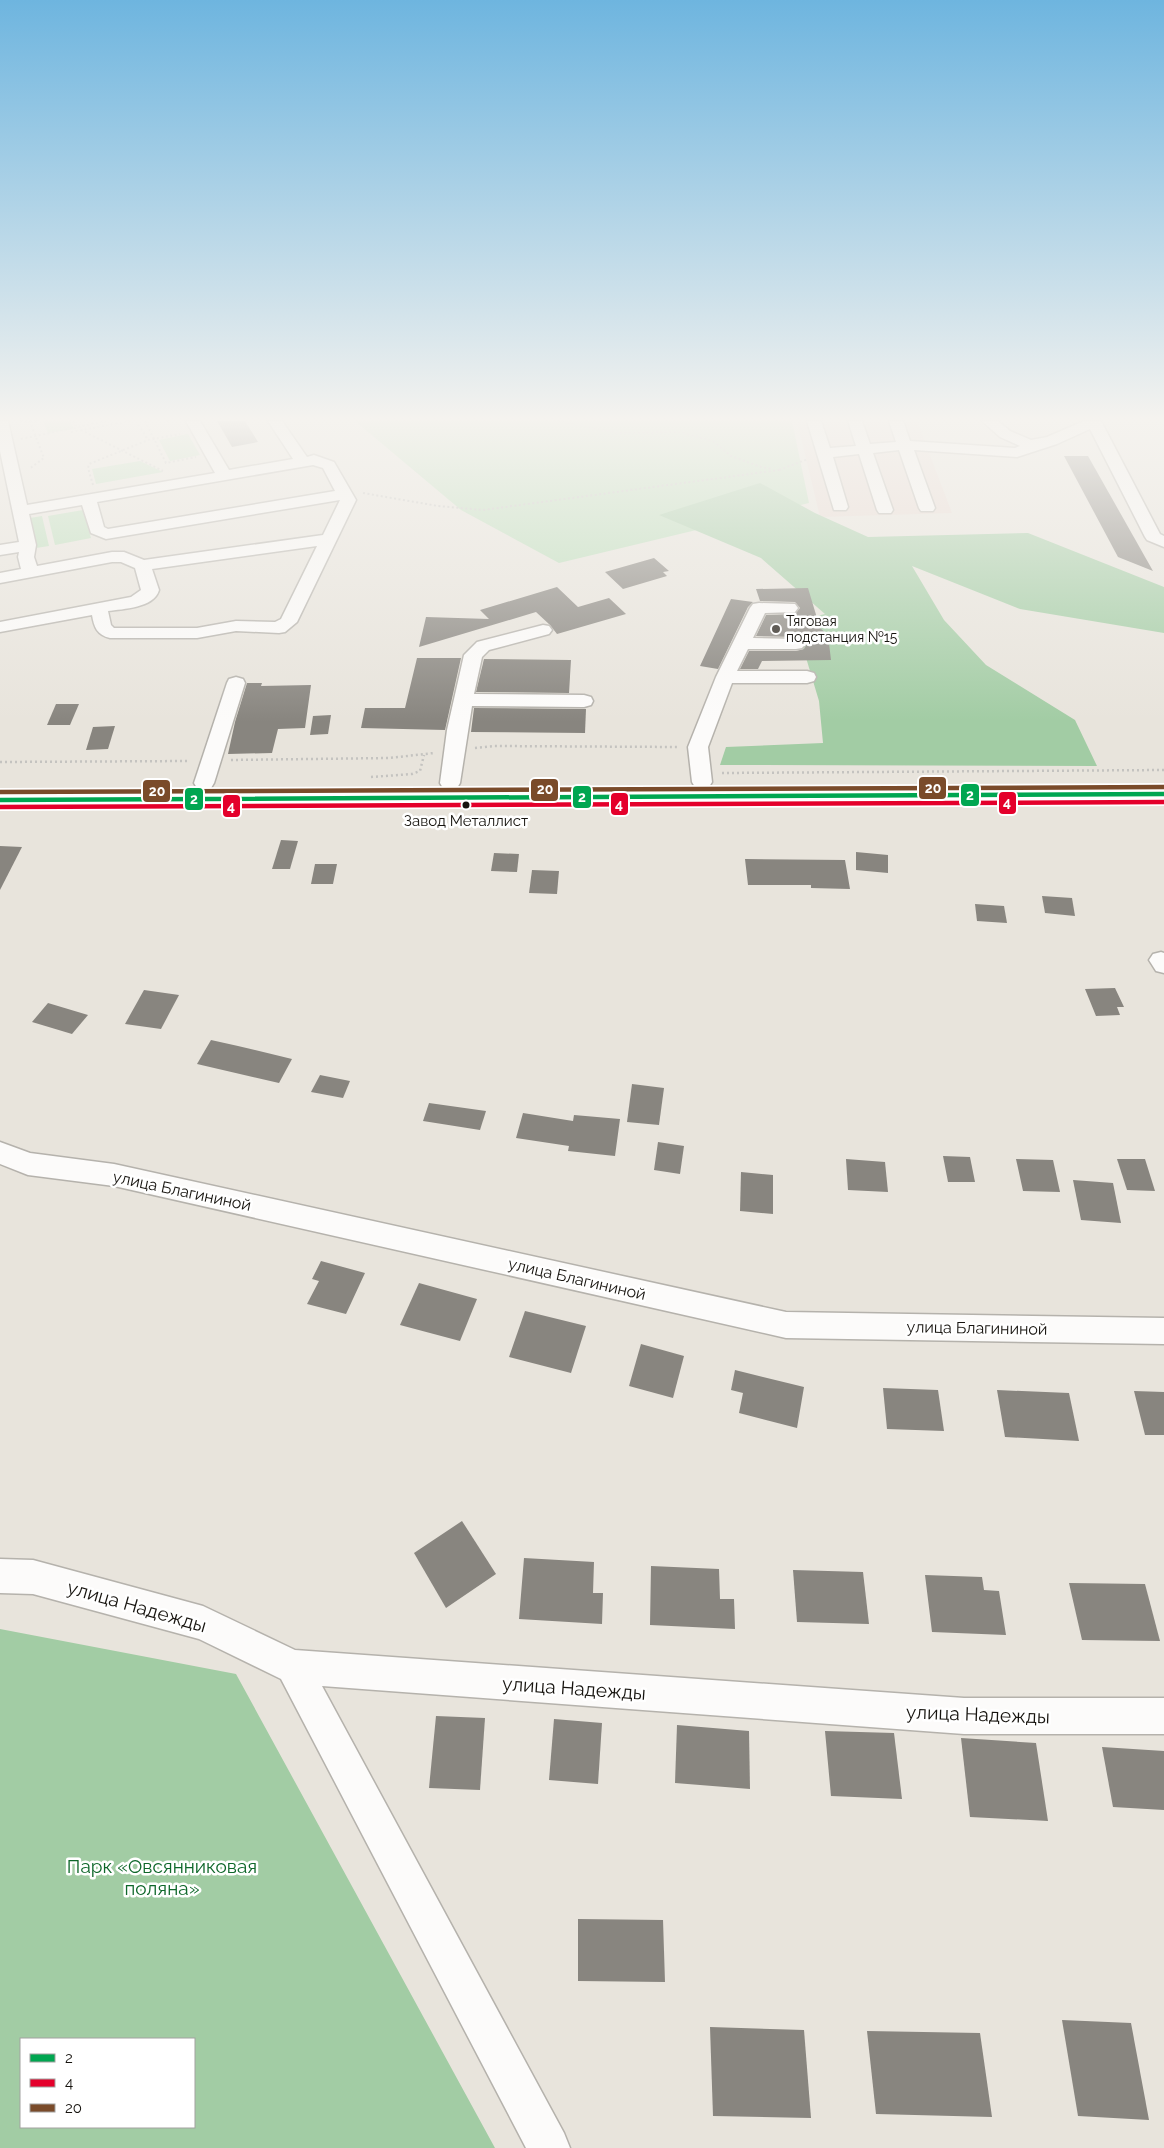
<svg xmlns="http://www.w3.org/2000/svg" width="1164" height="2148" font-family="Raleway,sans-serif">
  <style>
    .industrial { fill: #e8d8d1 }
    .green { fill: #baddb9 }
    .forest { fill: #a2cca4; fill-rule: evenodd }
    .building { fill: #88857f }
    .lines { fill: none; stroke-linecap: round; stroke-linejoin: round }
    .minor-casing { stroke: #b5b2ac; stroke-width: 3 }
    .major-casing { stroke: #b5b2ac; stroke-width: 2 }
    .path-far1 { stroke: #c4c3c0; stroke-width: 2; stroke-dasharray: 2 2.5; stroke-linecap: butt }
    .path { stroke: #c4c3c0; stroke-width: 2.5; stroke-dasharray: 2 3; stroke-linecap: butt }
    .minor { fill: #fcfbfa; fill-rule: evenodd }
    .major { fill: #fcfbfa; fill-rule: evenodd }
    .bus-1-casing { stroke: #fff; stroke-width: 8 }
    .bus-2-casing { stroke: #fff; stroke-width: 8 }
    .bus-3-casing { stroke: #fff; stroke-width: 8 }
    .bus-1 { stroke: #00a651; stroke-width: 4.5 }
    .bus-2 { stroke: #e4002b; stroke-width: 4.5 }
    .bus-3 { stroke: #7a4b2a; stroke-width: 4.5 }
    .poi-dot { fill: #605c56; stroke: #fff; stroke-width: 2 }
    .bus-dot { fill: #16130e; stroke: #fff; stroke-width: 2 }
    .labels { text-anchor: middle; dominant-baseline: central; stroke-width: 5; stroke-linejoin: round; paint-order: stroke }
    .far-poi-label { font-size: 14px; fill: #16130e; stroke: #fff; text-anchor: start }
    .bus-label { font-size: 15px; fill: #16130e; stroke: #fff }
    .street-label { font-size: 16px; fill: #16130e; stroke: #fff }
    .near-street-label { font-size: 19px; fill: #16130e; stroke: #fff }
    .near-park-label { font-size: 19px; fill: #0e672a; stroke: #fff }
    .line-badge { stroke: #fff; stroke-width: 2 }
    .badge-label { font-size: 14px; text-anchor: middle; font-weight: bold; fill: #fff }
  </style>
  <rect width="100%" height="100%" fill="#e8e4dc"/>
  <!-- industrial -->
  <path class="industrial" d="M797 421H917L952 513 820 517Z"/>
  <!-- green -->
  <g class="green">
    <path d="M43 421H70L74 429 48 433Z"/>
    <path d="M355 421H792L809 503 559 563 461 510Z"/>
    <path d="M188 434 200 455 170 461 159 440Z"/>
    <path d="M140 461 163 472 96 484 92 469Z"/>
    <path d="M83 510 91 538 55 545 48 516Z"/>
    <path d="M42 516 49 546 36 548 30 518Z"/>
  </g>
  <!-- forest -->
  <g class="forest">
    <path d="M760 483 815 513 868 537 1028 533 1164 587V633L1020 609 912 566 944 620 986 665 1075 720 1097 766 720 765 726 747 823 743 819 701 795 621 825 614 761 558 659 515Z"/>
    <path d="M0 1629 236 1674 495 2148H0ZM21 2039H194V2127H21Z"/>
  </g>
  <!-- building -->
  <g class="building">
    <path d="M217 421H245L258 442 232 447Z"/>
    <path d="M1064 456H1088L1153 571 1118 557Z"/>
    <path d="M654 558 669 571 663 572 667 576 623 589 605 572Z"/>
    <path d="M557 587 578 607 609 598 626 614 557 634 550 625 536 612 419 647 426 617 489 619 480 610Z"/>
    <path d="M808 588 820 628 828 635 831 660 762 661 758 669H740L749 651H796L804 649 807 644 804 639 796 637 756 636 766 615 795 614 800 608 795 602 760 601 756 589Z"/>
    <path d="M731 599 753 602 748 607 718 669 700 666Z"/>
    <path d="M417 658H461L445 730 361 728 365 708H405Z"/>
    <path d="M484 659 571 660 569 693 476 692Z"/>
    <path d="M247 683H262L261 686 311 685 305 728 278 729 272 753 228 754 235 722Z"/>
    <path d="M56 704H79L70 725H47Z"/>
    <path d="M474 708 586 709 585 733 471 732Z"/>
    <path d="M331 715 328 734 310 735 313 716Z"/>
    <path d="M115 726 108 749 86 750 93 727Z"/>
    <path d="M281 840 298 841 290 869H272Z"/>
    <path d="M0 846 22 847 0 890Z"/>
    <path d="M856 852 888 855V873L856 870Z"/>
    <path d="M494 853 519 854 517 872 491 871Z"/>
    <path d="M745 859 845 860 850 889 811 888V885H748Z"/>
    <path d="M315 864H337L333 884H311Z"/>
    <path d="M532 870 559 871 557 894 529 893Z"/>
    <path d="M1042 896 1072 898 1075 916 1045 913Z"/>
    <path d="M975 904 1004 906 1007 923 977 921Z"/>
    <path d="M1115 988 1124 1007H1117L1120 1015 1096 1016 1085 989Z"/>
    <path d="M144 990 179 995 161 1029 125 1024Z"/>
    <path d="M48 1003 88 1015 72 1034 32 1022Z"/>
    <path d="M211 1040 238 1046 292 1059 279 1083 197 1064Z"/>
    <path d="M320 1075 350 1081 343 1098 311 1092Z"/>
    <path d="M632 1084 664 1088 659 1125 627 1122Z"/>
    <path d="M429 1103 486 1111 480 1130 423 1121Z"/>
    <path d="M523 1113 573 1121 574 1115 620 1119 615 1156 568 1151 569 1146 516 1138Z"/>
    <path d="M658 1142 684 1146 680 1174 654 1170Z"/>
    <path d="M943 1156 970 1157 975 1182H948Z"/>
    <path d="M846 1159 885 1162 888 1192 848 1190Z"/>
    <path d="M1016 1159 1053 1160 1060 1192 1023 1191Z"/>
    <path d="M1117 1159H1145L1155 1191 1127 1190Z"/>
    <path d="M741 1172 773 1175V1214L740 1211Z"/>
    <path d="M1073 1180 1113 1183 1121 1223 1081 1220Z"/>
    <path d="M321 1261 365 1273 346 1314 307 1304 319 1281 312 1279Z"/>
    <path d="M419 1283 477 1299 460 1341 400 1325Z"/>
    <path d="M525 1311 586 1326 571 1373 509 1357Z"/>
    <path d="M641 1344 684 1356 673 1398 629 1386Z"/>
    <path d="M735 1370 804 1387 797 1428 739 1413 743 1393 731 1390Z"/>
    <path d="M883 1388 938 1390 944 1431 887 1429Z"/>
    <path d="M997 1390 1069 1393 1079 1441 1005 1437Z"/>
    <path d="M1134 1391 1164 1392V1435H1145Z"/>
    <path d="M462 1521 496 1574 446 1608 414 1553Z"/>
    <path d="M524 1558 594 1562 593 1593H603L602 1624 519 1619Z"/>
    <path d="M651 1566 719 1569 720 1599H734L735 1629 650 1625Z"/>
    <path d="M793 1570 863 1572 869 1624 797 1622Z"/>
    <path d="M925 1575 982 1577 984 1590 999 1591 1006 1635 932 1632Z"/>
    <path d="M1069 1583 1145 1584 1160 1641 1082 1640Z"/>
    <path d="M436 1716 485 1718 480 1790 429 1788Z"/>
    <path d="M554 1719 602 1723 598 1784 549 1780Z"/>
    <path d="M677 1725 749 1731 750 1789 675 1783Z"/>
    <path d="M825 1731 894 1733 902 1799 831 1796Z"/>
    <path d="M961 1738 1036 1743 1048 1821 970 1817Z"/>
    <path d="M1102 1747 1164 1751V1810L1113 1807Z"/>
    <path d="M578 1919 663 1920 665 1982 578 1981Z"/>
    <path d="M1062 2020 1131 2023 1149 2120 1078 2116Z"/>
    <path d="M710 2027 804 2030 811 2118 713 2116Z"/>
    <path d="M867 2031 980 2033 992 2117 876 2114Z"/>
  </g>
  <g class="lines">
    <!-- minor casing -->
    <g class="minor-casing">
      <g id="minor">
        <path d="M0 421H8L27 505 215 473 186 421H200L229 470 293 459 268 421H282L307 457 314 455 334 462 356 500 297 622 285 632 279 633 236 631 197 638H110C97 635 94 627 92 615L0 632V622L131 597 141 590 135 568 121 562H112L0 583V573L21 569 18 557 19 552 0 555V545L19 542 0 451ZM313 465 323 468 335 491 108 529 104 527 97 502ZM340 500 323 535 144 560 124 552H112L37 566 34 557 36 545 29 514 82 505 91 533 106 539ZM317 546 281 619 275 622 236 621 197 628H114L111 625 108 611C123 609 154 608 159 590L152 569Z"/>
        <path d="M807 421H821L830 448 856 446 848 421H862L870 444 896 442 889 421H903L910 441 1015 448 1020 446 1000 437 982 421H998L1010 431 1031 440 1047 437 1084 421H1101L1160 534 1164 536V547L1147 540 1145 537 1090 429 1057 444 1017 457 914 450 935 508 933 511H921L919 508 899 450 873 453 893 510 891 513H879L877 510 859 454 833 457 848 507 846 510H834Z"/>
        <path d="M759 603 795 604 798 608 795 612 765 613 753 638 796 639 802 640 805 644 802 648 796 649H748L737 671H807L814 673 816 677 814 681 807 683H732L708 747 712 782 709 787 702 788 695 787 692 782 688 747 716 677 750 608 753 604Z"/>
        <path d="M543 625 549 626 552 630 549 634 489 650 482 657 474 694 584 695 591 697 593 701 591 705 584 707 472 706 460 783 457 788 450 789 443 788 440 783 447 730 464 655 477 642Z"/>
        <path d="M236 677 243 679 245 683 214 783 211 788 204 789 197 788 194 783 227 683 229 679Z"/>
        <path d="M1161 952 1164 953V973L1156 971 1149 960 1153 954Z"/>
        <path d="M0 1142 30 1153 114 1164 786 1312 1164 1318V1344L786 1338 114 1186 28 1175 0 1164Z"/>
        <path d="M0 1559 33 1560 203 1606 295 1650 964 1698H1164V1734H964L322 1686 564 2133 570 2148H526L281 1679 199 1639 33 1594 0 1593Z"/>
      </g>
    </g>
    <!-- major casing -->
    <g class="major-casing">
      <path id="major" d="M1164 787V801L0 807V793Z"/>
    </g>
    <!-- path-far1 -->
    <g class="path-far1">
      <path d="M20 421 30 422 44 458 29 469"/>
      <path d="M73 421 76 426"/>
      <path d="M136 421 148 440 180 434"/>
      <path d="M145 421 166 463 196 457"/>
      <path d="M167 421H172"/>
      <path d="M558 421 618 433 680 432 713 441 731 456 761 467 773 469"/>
      <path d="M30 422 37 421"/>
      <path d="M81 430 163 471"/>
      <path d="M71 432 130 421"/>
      <path d="M21 439 106 421"/>
      <path d="M779 470 808 459"/>
      <path d="M93 485 88 468 89 464 148 440"/>
      <path d="M363 493 438 506 483 510 779 470"/>
    </g>
    <!-- path -->
    <g class="path">
      <path d="M475 748 494 746 679 747"/>
      <path d="M231 760 389 758 434 753"/>
      <path d="M0 762 189 761"/>
      <path d="M722 773 1164 770"/>
      <path d="M371 777 412 774 420 771 424 755"/>
    </g>
    <!-- minor -->
    <use href="#minor" class="minor"/>
    <!-- major -->
    <use href="#major" class="major"/>
    <!-- bus-1 casing -->
    <g class="bus-1-casing">
      <path id="bus-1" d="M0 800 1164 794"/>
    </g>
    <!-- bus-2 casing -->
    <g class="bus-2-casing">
      <path id="bus-2" d="M0 807 1164 802"/>
    </g>
    <!-- bus-3 casing -->
    <g class="bus-3-casing">
      <path id="bus-3" d="M0 792 1164 787"/>
    </g>
    <!-- bus-1 -->
    <use href="#bus-1" class="bus-1"/>
    <!-- bus-2 -->
    <use href="#bus-2" class="bus-2"/>
    <!-- bus-3 -->
    <use href="#bus-3" class="bus-3"/>
  </g>
  <!-- sky -->
  <linearGradient id="sky" x2="0" y2="1"><stop stop-color="#6eb5df"/><stop offset="0.58" stop-color="#f5f3ef"/><stop offset="1" stop-color="#f5f3ef" stop-opacity="0"/></linearGradient>
  <rect width="1164" height="722" fill="url(#sky)"/>
  <!-- markers -->
  <circle class="poi-dot" cx="776" cy="629" r="5"/>
  <circle class="bus-dot" cx="466" cy="805" r="4.5"/>
  <g class="labels">
    <!-- far-poi labels -->
    <g class="far-poi-label">
      <text x="786" y="621">Тяговая<tspan x="786" dy="16">подстанция №15</tspan></text>
    </g>
    <!-- bus labels -->
    <g class="bus-label">
      <text x="466" y="821">Завод Металлист</text>
    </g>
    <!-- street labels -->
    <g class="street-label">
      <text transform="translate(182 1191) rotate(12)">улица Благининой</text>
      <text transform="translate(577 1279) rotate(13)">улица Благининой</text>
      <text transform="translate(977 1328) rotate(1)">улица Благининой</text>
    </g>
    <!-- near-street labels -->
    <g class="near-street-label">
      <text transform="translate(137 1606) rotate(16)">улица Надежды</text>
      <text transform="translate(574 1688) rotate(4)">улица Надежды</text>
      <text transform="translate(978 1714) rotate(2)">улица Надежды</text>
    </g>
    <!-- near-park labels -->
    <g class="near-park-label">
      <text x="162" y="1866">Парк «Овсянниковая<tspan x="162" dy="22">поляна»</tspan></text>
    </g>
  </g>
  <g class="line-badge">
    <rect x="918" y="776" width="29" height="24" rx="5" fill="#7a4b2a"/>
    <rect x="530" y="778" width="29" height="24" rx="5" fill="#7a4b2a"/>
    <rect x="142" y="779" width="29" height="24" rx="5" fill="#7a4b2a"/>
    <rect x="960" y="783" width="20" height="24" rx="5" fill="#00a651"/>
    <rect x="572" y="785" width="20" height="24" rx="5" fill="#00a651"/>
    <rect x="184" y="787" width="20" height="24" rx="5" fill="#00a651"/>
    <rect x="998" y="791" width="19" height="24" rx="5" fill="#e4002b"/>
    <rect x="610" y="792" width="19" height="24" rx="5" fill="#e4002b"/>
    <rect x="222" y="794" width="19" height="24" rx="5" fill="#e4002b"/>
  </g>
  <g class="badge-label">
    <text x="933" y="793">20</text>
    <text x="545" y="794">20</text>
    <text x="157" y="796">20</text>
    <text x="970" y="800">2</text>
    <text x="582" y="802">2</text>
    <text x="194" y="804">2</text>
    <text x="1007" y="807">4</text>
    <text x="619" y="809">4</text>
    <text x="231" y="811">4</text>
  </g>
  <!-- legend -->
  <rect x="20" y="2038" width="175" height="90" fill="#ffffff" stroke="#a2a19f"/>
  <rect x="30" y="2054" width="25" height="8" fill="#00a651" stroke="#a2a19f"/>
  <text x="65" y="2063" font-size="15" fill="#16130e">2</text>
  <rect x="30" y="2079" width="25" height="8" fill="#e4002b" stroke="#a2a19f"/>
  <text x="65" y="2088" font-size="15" fill="#16130e">4</text>
  <rect x="30" y="2104" width="25" height="8" fill="#7a4b2a" stroke="#a2a19f"/>
  <text x="65" y="2113" font-size="15" fill="#16130e">20</text>
</svg>
